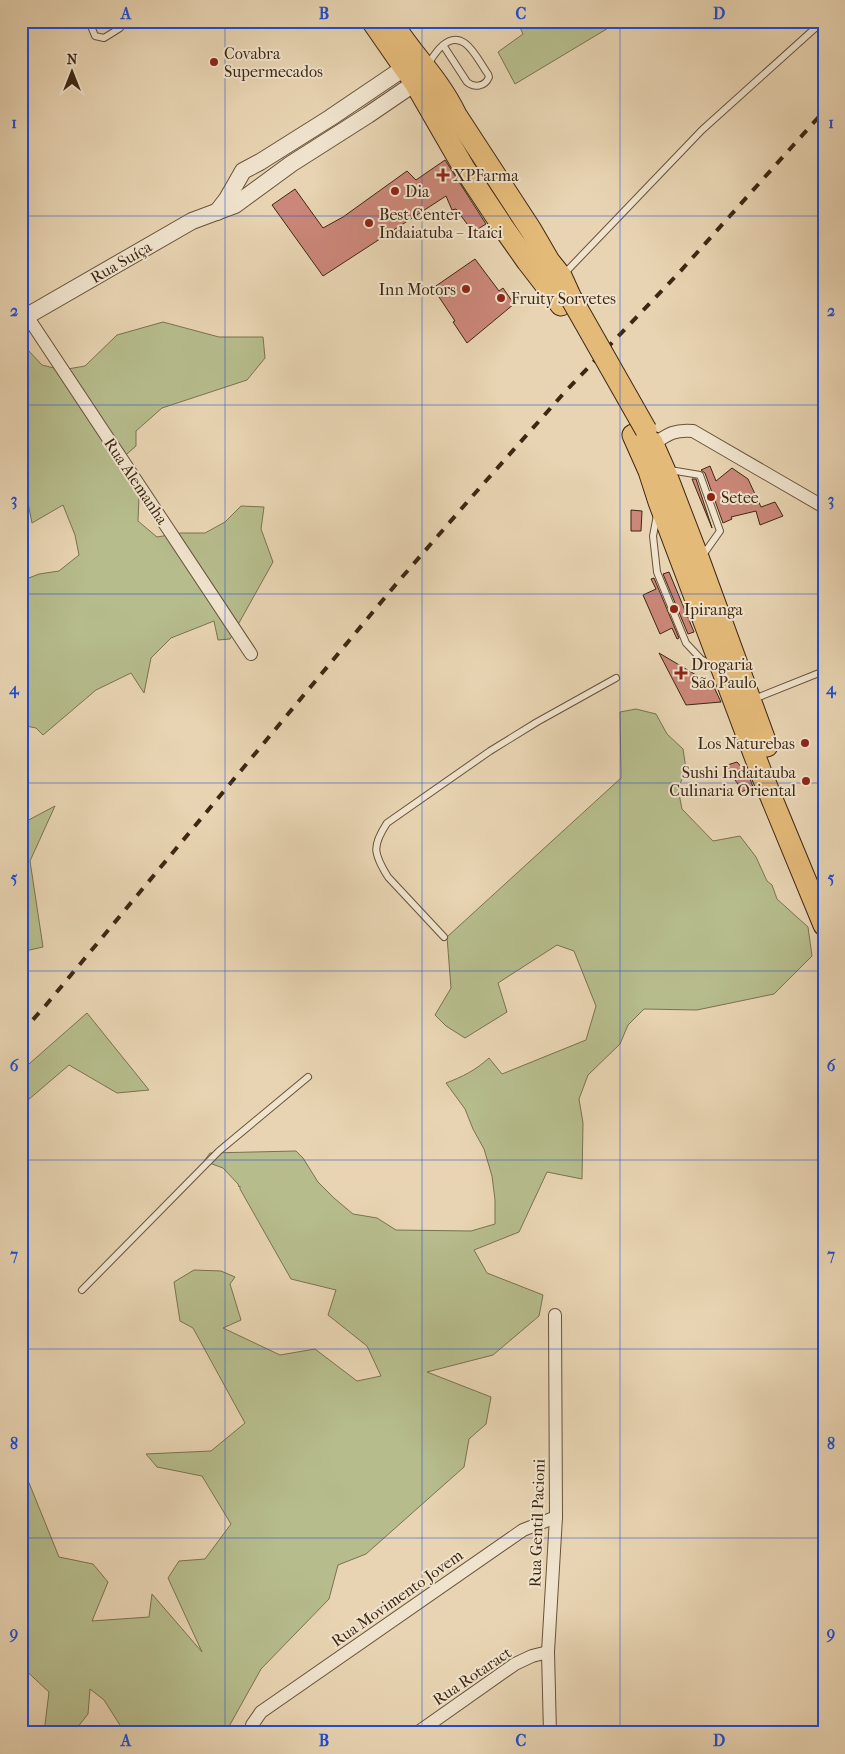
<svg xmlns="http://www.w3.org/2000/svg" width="845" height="1754" font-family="'IM FELL French Canon',serif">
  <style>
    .green { fill: #b6bc8c; stroke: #7a724f }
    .building { fill: #cb8779; stroke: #3e2712 }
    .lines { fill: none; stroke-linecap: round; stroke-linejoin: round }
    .service-casing { stroke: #68523a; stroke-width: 8 }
    .minor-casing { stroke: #68523a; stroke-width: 14 }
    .tertiary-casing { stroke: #68523a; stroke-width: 18 }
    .primary-casing { stroke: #3e2712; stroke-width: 23 }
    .service { stroke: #f0e3cd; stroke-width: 6 }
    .minor { stroke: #f0e3cd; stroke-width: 12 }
    .tertiary { stroke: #f0e3cd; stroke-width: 16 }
    .primary { stroke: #e4ba79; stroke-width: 21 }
    .rail { stroke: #3e2712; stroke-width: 4; stroke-dasharray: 9 9; stroke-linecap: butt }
    .primary-bridge-casing { stroke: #3e2712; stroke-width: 23; stroke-linecap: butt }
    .primary-bridge { stroke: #e4ba79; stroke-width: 21 }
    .grid { fill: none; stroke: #1d4ed8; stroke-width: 1; stroke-opacity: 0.55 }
    .poi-dot { fill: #8f2418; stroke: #f0e3cd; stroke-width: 2 }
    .labels { text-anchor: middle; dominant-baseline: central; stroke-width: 4; stroke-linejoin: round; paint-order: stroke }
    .poi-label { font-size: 16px; fill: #3e2712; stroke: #f0e3cd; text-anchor: start }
    .street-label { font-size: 16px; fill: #3e2712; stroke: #f0e3cd }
    .neatline { fill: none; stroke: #1d4ed8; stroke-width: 2 }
    .grid-label { font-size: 16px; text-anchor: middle; font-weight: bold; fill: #1d4ed8 }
  </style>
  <rect width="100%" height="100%" fill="#e8d4b2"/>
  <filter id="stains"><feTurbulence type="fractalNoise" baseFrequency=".004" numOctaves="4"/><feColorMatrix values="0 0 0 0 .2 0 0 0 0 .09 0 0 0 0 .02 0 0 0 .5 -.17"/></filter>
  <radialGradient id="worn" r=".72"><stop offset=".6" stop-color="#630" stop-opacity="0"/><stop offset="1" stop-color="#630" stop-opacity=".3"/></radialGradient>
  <!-- green -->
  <g class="green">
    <path d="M517 21H620L515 84 498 52 523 34Z"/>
    <path d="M163 322 219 337H263L265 358 247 380 162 408 136 431V446L119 461 135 477 139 497 138 521 157 537 181 533H205L225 522 241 506 264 507 261 529 273 562 230 639 218 640 214 621 171 638 151 658 144 693 131 673 96 690 43 735 36 728 21 725V581L39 574 59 571 79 555 75 535 63 505 32 523 28 503V479L21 461V329L27 349 42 365 62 370 85 366 117 335Z"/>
    <path d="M636 709 656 714 667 734 683 749 686 769 678 789 682 809 713 841 740 836 756 857 767 881 772 885 777 899 808 927 812 956 774 994 697 1010 644 1009 628 1025 620 1044 588 1075 579 1099 583 1123 582 1179 547 1172 519 1232 474 1250 487 1273 543 1295 539 1316 493 1355 427 1372 491 1397 486 1424 469 1439 464 1467 366 1554 338 1565 329 1599 261 1669 227 1730 228 1733H125L104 1700 90 1689 88 1714 73 1733H44L49 1692 21 1666V1463L59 1557 93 1564 108 1582 92 1621 149 1617 152 1594 202 1652 168 1578 179 1561 205 1559 231 1524 202 1476 157 1467 146 1454 211 1451 245 1423 193 1328 180 1321 174 1282 194 1270 221 1271 235 1277 230 1284 241 1320 223 1328 280 1355 315 1349 357 1381 381 1376 367 1346 328 1315 336 1290 291 1279 240 1189V1186L239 1187 238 1184 223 1168 204 1161 210 1153 296 1151 303 1158 318 1182 334 1198 353 1214 377 1218 396 1230 471 1231 495 1224V1200L492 1176 484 1149 473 1129 465 1109 446 1083C462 1077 476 1070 489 1058L502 1074 586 1040 596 1006 574 951 557 945 498 983 507 1012 465 1038 446 1026 435 1015 451 988 447 937 621 778 620 712Z"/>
    <path d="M55 806 30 861 43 947 21 952V824Z"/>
    <path d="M87 1013 149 1090 117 1093 69 1065 21 1106V1071Z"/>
  </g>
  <!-- building -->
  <g class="building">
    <path d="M445 160 486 224 473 232 456 209 452 210 446 196 323 276 272 205 295 189 323 228 343 217 407 171 416 180Z"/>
    <path d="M475 259 499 291 503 288 514 304 467 343 453 322 455 321 433 288Z"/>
    <path d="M710 466 716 481 732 468 748 479 761 507 775 502 783 516 760 525 756 511 731 517 732 519 723 523 705 473 701 470Z"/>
    <path d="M692 479H696L712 528Z"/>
    <path d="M631 510 642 511 641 531H631Z"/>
    <path d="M669 572 694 632 688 634 663 574Z"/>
    <path d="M654 578 679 638 677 639 672 628 660 634 643 595 656 589 651 579Z"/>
    <path d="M659 653 713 685 721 702 686 705Z"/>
    <path d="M737 762 749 776 753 787 741 792 738 784 724 766Z"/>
  </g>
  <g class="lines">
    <!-- service casing -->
    <g class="service-casing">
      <g id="service">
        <path d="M89 21 95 36 104 38 120 28 125 21"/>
        <path d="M427 65C432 59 436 51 442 46 464 26 477 59 488 74L489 77C485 87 474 88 467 82L443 45"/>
        <path d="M563 275 702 130 823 21"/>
        <path d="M670 470 700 475 720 531 703 555"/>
        <path d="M657 515 653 536 657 572 686 643 701 659 715 667"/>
        <path d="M754 699 824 671"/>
        <path d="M444 937 388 877C373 853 372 846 387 823L490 751 537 722 616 678"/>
        <path d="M82 1290 219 1151 308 1077"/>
      </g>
    </g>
    <!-- minor casing -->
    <g class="minor-casing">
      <g id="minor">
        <path d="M27 316 251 654"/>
        <path d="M649 447C666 436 672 429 693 431L824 507"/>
        <path d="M252 1733V1725L261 1712 523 1530 556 1517"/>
        <path d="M417 1733 515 1664 532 1656 548 1652"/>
        <path d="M550 1733 548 1652 556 1517 555 1315"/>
      </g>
    </g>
    <!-- tertiary casing -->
    <g class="tertiary-casing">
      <g id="tertiary">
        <path d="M217 212 227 199 243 171 260 162 330 118 404 68"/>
        <path d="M21 309 27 316 192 221 235 205 291 164 368 115 415 83"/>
      </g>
    </g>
    <!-- primary casing -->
    <g class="primary-casing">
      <g id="primary">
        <path d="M372 21 415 83 464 168 503 227 527 261 561 305"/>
        <path d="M391 21C412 55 439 79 456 115L531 230 549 261 561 276 571 298"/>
        <path d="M633 435 649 471 659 502 762 775 824 925"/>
        <path d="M652 442 664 469 699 560 767 746"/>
      </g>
    </g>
    <!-- service -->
    <use href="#service" class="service"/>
    <!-- minor -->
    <use href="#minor" class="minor"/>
    <!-- tertiary -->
    <use href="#tertiary" class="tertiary"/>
    <!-- primary -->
    <use href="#primary" class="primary"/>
    <!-- rail -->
    <path class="rail" d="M21 1033 46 1005 397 583 469 500 564 393 677 275 824 111"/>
    <!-- primary-bridge casing -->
    <g class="primary-bridge-casing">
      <path id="primary-bridge" d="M571 298 646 430"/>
    </g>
    <!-- primary-bridge -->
    <use href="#primary-bridge" class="primary-bridge"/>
  </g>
  <!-- grid -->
  <path class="grid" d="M225 21V1733M422 21V1733M620 21V1733M21 216H824M21 405H824M21 594H824M21 783H824M21 971H824M21 1160H824M21 1349H824M21 1538H824"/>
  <!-- markers -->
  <g class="poi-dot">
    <circle cx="214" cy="62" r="5"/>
    <path d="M440.5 167.5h5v5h5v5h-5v5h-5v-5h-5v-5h5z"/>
    <circle cx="395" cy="191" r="5"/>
    <circle cx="369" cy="223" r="5"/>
    <circle cx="466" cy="289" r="5"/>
    <circle cx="501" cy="298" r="5"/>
    <circle cx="711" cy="497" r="5"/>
    <circle cx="674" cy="609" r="5"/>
    <path d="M678.5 665.5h5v5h5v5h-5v5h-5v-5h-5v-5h5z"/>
    <circle cx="805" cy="743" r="5"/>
    <circle cx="806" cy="781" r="5"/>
  </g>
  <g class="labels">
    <!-- poi labels -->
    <g class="poi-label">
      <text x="224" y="53">Covabra<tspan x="224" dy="18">Supermecados</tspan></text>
      <text x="453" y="175">XPFarma</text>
      <text x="405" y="191">Dia</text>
      <text x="379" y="214">Best Center<tspan x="379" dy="18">Indaiatuba – Itaici</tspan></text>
      <text x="456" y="289" text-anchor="end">Inn Motors</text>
      <text x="511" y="298">Fruity Sorvetes</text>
      <text x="721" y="497">Setee</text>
      <text x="684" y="609">Ipiranga</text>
      <text x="691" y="664">Drogaria<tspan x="691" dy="18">São Paulo</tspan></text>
      <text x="795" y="743" text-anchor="end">Los Naturebas</text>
      <text x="796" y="772" text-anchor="end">Sushi Indaitauba<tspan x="796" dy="18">Culinaria Oriental</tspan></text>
    </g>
    <!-- street labels -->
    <g class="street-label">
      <text transform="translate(121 262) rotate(-30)">Rua Suíça</text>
      <text transform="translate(136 481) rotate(56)">Rua Alemanha</text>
      <text transform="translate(537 1523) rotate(-88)">Rua Gentil Pacioni</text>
      <text transform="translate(397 1598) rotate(-35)">Rua Movimento Jovem</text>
      <text transform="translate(472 1676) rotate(-34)">Rua Rotaract</text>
    </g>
  </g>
  <!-- margin -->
  <rect width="845" height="1754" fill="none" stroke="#e8d4b2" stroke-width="55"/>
  <!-- north arrow -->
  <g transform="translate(72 72)" stroke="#f0e3cd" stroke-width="4" paint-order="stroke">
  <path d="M0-4L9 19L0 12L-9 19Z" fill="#3e2712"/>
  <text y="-8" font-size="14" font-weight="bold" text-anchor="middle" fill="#3e2712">N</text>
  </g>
  <rect x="28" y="28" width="790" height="1698" class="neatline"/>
  <g class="grid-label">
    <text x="126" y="19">A</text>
    <text x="324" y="19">B</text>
    <text x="521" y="19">C</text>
    <text x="719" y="19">D</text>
    <text x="14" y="128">1</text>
    <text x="831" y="128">1</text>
    <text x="14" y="316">2</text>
    <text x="831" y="316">2</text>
    <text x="14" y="505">3</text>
    <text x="831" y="505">3</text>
    <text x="14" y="694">4</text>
    <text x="831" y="694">4</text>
    <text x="14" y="883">5</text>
    <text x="831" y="883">5</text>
    <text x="14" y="1071">6</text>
    <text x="831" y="1071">6</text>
    <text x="14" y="1260">7</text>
    <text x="831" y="1260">7</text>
    <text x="14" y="1449">8</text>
    <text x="831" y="1449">8</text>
    <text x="14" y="1638">9</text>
    <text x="831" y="1638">9</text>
    <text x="126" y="1746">A</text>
    <text x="324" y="1746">B</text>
    <text x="521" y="1746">C</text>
    <text x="719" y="1746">D</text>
  </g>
  <rect width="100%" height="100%" filter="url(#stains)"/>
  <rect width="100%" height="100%" fill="url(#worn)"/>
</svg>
